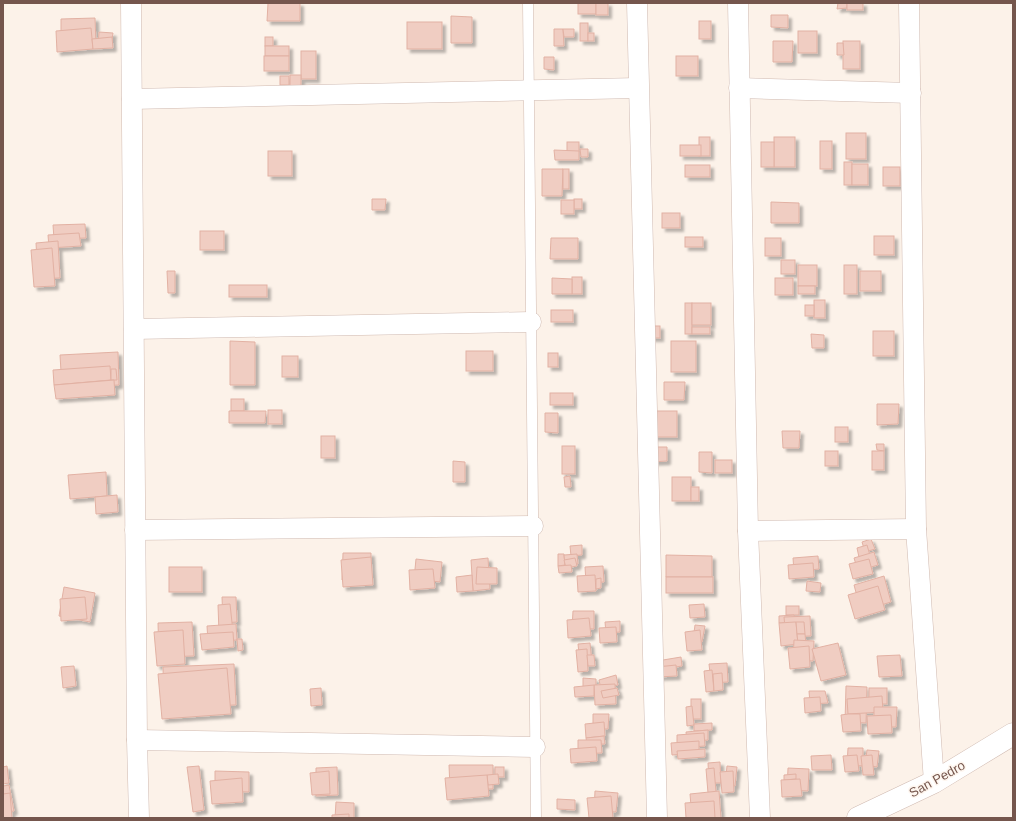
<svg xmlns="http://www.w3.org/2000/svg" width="1016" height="821" font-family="Arial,sans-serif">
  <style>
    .building { fill: #f0cdc2; stroke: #e2b1a3; filter: url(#shadow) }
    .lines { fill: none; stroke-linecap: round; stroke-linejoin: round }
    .service-casing { stroke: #d0bab1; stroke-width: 11 }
    .minor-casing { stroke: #d0bab1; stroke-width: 21 }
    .tertiary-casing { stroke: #d0bab1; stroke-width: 23 }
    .service { stroke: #fff; stroke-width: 10 }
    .minor { stroke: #fff; stroke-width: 20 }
    .tertiary { stroke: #fff; stroke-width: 22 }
    .labels { text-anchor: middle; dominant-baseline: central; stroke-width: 3; stroke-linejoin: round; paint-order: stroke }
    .street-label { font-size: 13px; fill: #75564d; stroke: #fef6ef }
  </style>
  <defs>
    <filter id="shadow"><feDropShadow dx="3.5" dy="3.5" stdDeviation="1" flood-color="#0004"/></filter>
  </defs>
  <rect width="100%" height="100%" fill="#fcf2e9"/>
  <!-- building -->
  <g class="building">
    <path d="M268 3H300V21H267Z"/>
    <rect x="578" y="3" width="18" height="11"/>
    <rect x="596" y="3" width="12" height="12"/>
    <path d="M838 3H847V8L837 9Z"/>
    <rect x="847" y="3" width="16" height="7"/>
    <path d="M771 15H788V28L771 27Z"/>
    <path d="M451 16 472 17V43H451Z"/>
    <path d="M95 18 96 44 61 45V19Z"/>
    <rect x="699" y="21" width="12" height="18"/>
    <rect x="407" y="22" width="35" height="27"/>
    <rect x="580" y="23" width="8" height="18"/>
    <path d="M91 28 93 49 57 52 56 31Z"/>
    <path d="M554 29H563L564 46H554Z"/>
    <path d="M563 29H574V37H564Z"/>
    <rect x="798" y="31" width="19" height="22"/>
    <path d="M99 32 113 33 111 46 98 45Z"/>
    <rect x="588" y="33" width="6" height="8"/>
    <path d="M112 37 113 48 93 49 92 39Z"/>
    <rect x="265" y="37" width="8" height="9"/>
    <path d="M773 41H793L792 62H773Z"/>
    <rect x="843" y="41" width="17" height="28"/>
    <path d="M837 43H843L844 55H837Z"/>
    <rect x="265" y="46" width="24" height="10"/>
    <rect x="301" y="51" width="15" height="28"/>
    <rect x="264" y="56" width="25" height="15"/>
    <rect x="676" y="56" width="22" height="20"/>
    <path d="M544 57H554V70L544 69Z"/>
    <rect x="290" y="75" width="11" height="11"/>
    <rect x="280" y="76" width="9" height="9"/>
    <rect x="846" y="133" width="20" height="26"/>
    <rect x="699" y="137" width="11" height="19"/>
    <rect x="774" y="137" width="21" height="30"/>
    <rect x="820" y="141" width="12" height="28"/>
    <rect x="567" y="142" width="12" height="10"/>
    <rect x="761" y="142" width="13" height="25"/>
    <rect x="680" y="145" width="21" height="11"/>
    <path d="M580 149H588V157H581Z"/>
    <path d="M554 150 579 151V160H555Z"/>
    <rect x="268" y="151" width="24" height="25"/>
    <rect x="844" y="162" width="8" height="23"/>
    <rect x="852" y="164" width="16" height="21"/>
    <rect x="685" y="165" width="25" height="12"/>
    <rect x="883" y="167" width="17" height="19"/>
    <path d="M542 169H563L562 196H542Z"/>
    <rect x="563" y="169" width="6" height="20"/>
    <path d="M372 199H386L385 210H372Z"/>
    <rect x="574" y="199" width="8" height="10"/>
    <rect x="561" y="200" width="13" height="14"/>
    <path d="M771 202 799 203V223H771Z"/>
    <rect x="662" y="213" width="18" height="15"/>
    <path d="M85 224 86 238 54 239 53 225Z"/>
    <rect x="200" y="231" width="24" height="19"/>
    <path d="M79 233 81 246 49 248 48 235Z"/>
    <rect x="874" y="236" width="20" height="19"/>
    <rect x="685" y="237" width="18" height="10"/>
    <path d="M551 238H578V259H550Z"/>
    <rect x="765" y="238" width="16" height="18"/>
    <path d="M58 241 60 278 38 279 36 243Z"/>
    <path d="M52 248 55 286 34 287 31 250Z"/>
    <rect x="781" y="260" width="14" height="14"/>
    <rect x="798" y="265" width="19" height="21"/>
    <rect x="844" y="265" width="13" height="29"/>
    <path d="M167 271H175V293H168Z"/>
    <rect x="860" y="271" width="21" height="20"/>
    <rect x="572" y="277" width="10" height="17"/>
    <path d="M552 278 572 279V294H552Z"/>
    <rect x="775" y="278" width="18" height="17"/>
    <rect x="229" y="285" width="38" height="12"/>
    <rect x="798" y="286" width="17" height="8"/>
    <rect x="814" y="300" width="11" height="18"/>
    <rect x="685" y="303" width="7" height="31"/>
    <rect x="692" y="303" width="19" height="22"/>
    <rect x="805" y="305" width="9" height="11"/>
    <rect x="551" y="310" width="22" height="12"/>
    <rect x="648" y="326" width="12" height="12"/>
    <rect x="692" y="327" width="18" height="7"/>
    <rect x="873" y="331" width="21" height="25"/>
    <path d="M811 334 824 335V348H812Z"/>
    <path d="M230 341 255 342V385H230Z"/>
    <rect x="671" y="341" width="25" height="31"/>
    <rect x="466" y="351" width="27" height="20"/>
    <path d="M118 352 119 385 62 388 60 355Z"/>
    <rect x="548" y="353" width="10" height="14"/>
    <rect x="282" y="356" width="16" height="21"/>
    <path d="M110 366 111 380 54 385 53 370Z"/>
    <path d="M111 369H116L117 380H111Z"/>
    <path d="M114 380 115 395 56 399 54 385Z"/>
    <path d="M664 382H685L684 400H664Z"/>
    <rect x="550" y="393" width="23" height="12"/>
    <rect x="231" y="399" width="13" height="12"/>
    <path d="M877 404H899L898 424 877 425Z"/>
    <rect x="268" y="410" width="14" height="14"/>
    <path d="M229 411H266L265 423H229Z"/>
    <rect x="649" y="411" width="28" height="26"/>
    <path d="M545 413H558V433L545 432Z"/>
    <rect x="835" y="427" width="13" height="15"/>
    <path d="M782 431H800L799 448H783Z"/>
    <rect x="321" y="436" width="14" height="22"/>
    <path d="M876 444H884V451L877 450Z"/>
    <rect x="562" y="446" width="13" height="28"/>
    <path d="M651 447H667V461L651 462Z"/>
    <rect x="825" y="451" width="13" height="15"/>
    <rect x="872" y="451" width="12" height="19"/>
    <path d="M699 452H712V473L699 472Z"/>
    <rect x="715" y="460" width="17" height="13"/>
    <path d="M453 461 465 462V482H453Z"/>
    <path d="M106 472 107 496 70 499 68 475Z"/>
    <path d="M570 476 571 487H565L564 477Z"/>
    <rect x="672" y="477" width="19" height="24"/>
    <rect x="691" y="487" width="8" height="14"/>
    <path d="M117 495 118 512 96 514 95 497Z"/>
    <path d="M871 539 875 549 865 552 862 542Z"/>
    <path d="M582 545V555L571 556 570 546Z"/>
    <path d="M867 545 871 559 860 562 857 548Z"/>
    <path d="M874 552 878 565 858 571 854 558Z"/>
    <path d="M343 553H371V580H342Z"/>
    <path d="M558 554H564L565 565 558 566Z"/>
    <path d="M577 554 578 564 565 565 564 555Z"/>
    <path d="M666 555 712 556V577H666Z"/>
    <path d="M818 556 819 569 794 572 793 558Z"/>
    <path d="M371 557 373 585 343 587 341 560Z"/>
    <path d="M488 558 490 589 473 591 471 560Z"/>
    <path d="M575 558 577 566 566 568 564 560Z"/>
    <path d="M416 559 442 562 440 582 414 579Z"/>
    <path d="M869 559 873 574 853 579 849 564Z"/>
    <path d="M813 563 814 577 789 579 788 565Z"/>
    <path d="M571 565 572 572 559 573 558 566Z"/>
    <path d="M603 566 604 582 586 583 585 567Z"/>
    <rect x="169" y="567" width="33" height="25"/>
    <path d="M477 567 497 568V584H476Z"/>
    <path d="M433 569 435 588 410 590 409 570Z"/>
    <path d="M472 575 473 591 457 592 456 577Z"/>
    <path d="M595 575 596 591 578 592 577 576Z"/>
    <path d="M884 576 891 602 861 611 854 585Z"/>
    <rect x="666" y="577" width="47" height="16"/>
    <path d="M601 578V588L596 589V579Z"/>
    <path d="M807 581 821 583 820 592 806 591Z"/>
    <path d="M878 586 885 610 855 619 848 595Z"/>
    <path d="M64 587 95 593 90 622 59 616Z"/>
    <path d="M85 597 87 619 61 621 60 599Z"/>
    <path d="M222 597H236L237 622 223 623Z"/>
    <path d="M230 604 233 632 219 633 218 605Z"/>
    <path d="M704 604 705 617 690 618 689 605Z"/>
    <rect x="786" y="606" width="13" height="9"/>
    <path d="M573 611H594V629L572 628Z"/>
    <path d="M794 615 795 622 779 623V616Z"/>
    <path d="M810 616 811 636 786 637 784 617Z"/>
    <path d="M589 618 591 636 568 638 567 620Z"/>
    <path d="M620 621V632L606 633 605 622Z"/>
    <path d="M192 622 194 656 159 657 158 623Z"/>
    <path d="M795 622H796L798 644 781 646 779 623Z"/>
    <path d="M796 622H804L805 634H797Z"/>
    <path d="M236 624 237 640 208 642 207 626Z"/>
    <path d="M695 625 705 626 702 642 693 640Z"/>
    <path d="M616 627 617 642 600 643 599 628Z"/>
    <path d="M183 630 185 664 157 666 154 632Z"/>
    <path d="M700 630 702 650 687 651 685 632Z"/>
    <path d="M233 632 234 647 202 650 200 634Z"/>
    <path d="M797 634H805L806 644H798Z"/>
    <path d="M237 639H242L243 650 238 651Z"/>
    <path d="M794 640 814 641 813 661 793 660Z"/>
    <path d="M590 643 592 662 580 664 578 644Z"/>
    <path d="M838 643 846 675 821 681 812 649Z"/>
    <path d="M809 646 810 667 790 669 788 648Z"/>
    <path d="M587 649 588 671 578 672 576 650Z"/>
    <path d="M587 655H594L595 666H588Z"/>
    <path d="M900 655 902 676 879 677 877 656Z"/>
    <path d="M681 657 682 666 664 669 663 660Z"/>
    <path d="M727 663 728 682 711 683 709 664Z"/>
    <path d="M234 664 236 705 164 707 163 667Z"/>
    <path d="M676 665 677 676 658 677 657 667Z"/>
    <path d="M74 666 76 686 63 688 61 667Z"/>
    <path d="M227 668 231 714 162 719 158 674Z"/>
    <path d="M712 670 714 691 706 692 704 671Z"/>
    <path d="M722 673 723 690 714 691 713 674Z"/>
    <path d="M616 675 618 685 601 689 599 680Z"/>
    <path d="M583 678 596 679V689H583Z"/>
    <path d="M615 684 616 704 595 705 594 685Z"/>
    <path d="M594 685V696L575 697 574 687Z"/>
    <path d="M846 686 867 687 866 723 845 722Z"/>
    <path d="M321 688 322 705 311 706 310 689Z"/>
    <path d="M617 688 619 695 603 698 601 691Z"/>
    <rect x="869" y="688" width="18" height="16"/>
    <path d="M809 691H825L828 703 810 704Z"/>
    <path d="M882 696 883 712 848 714 847 699Z"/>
    <path d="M820 697 821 711 805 713 804 698Z"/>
    <rect x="691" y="699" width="10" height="20"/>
    <path d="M692 706 694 725 687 726 686 707Z"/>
    <path d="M874 707H897L896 727H874Z"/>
    <path d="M593 714H609L608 729H593Z"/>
    <path d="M848 714H860L861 731 843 732 841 715Z"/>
    <path d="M891 715 892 733 868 734 867 716Z"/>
    <path d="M604 722 605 736 586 738 585 724Z"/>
    <path d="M712 723V730L694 731V724Z"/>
    <path d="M708 730V740L687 742 686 732Z"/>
    <path d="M704 733 705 746 677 748V735Z"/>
    <path d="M604 736 605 744 587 745 586 738Z"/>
    <path d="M578 740H601L602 753 578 754Z"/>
    <path d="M699 741V753L672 755 671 743Z"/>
    <path d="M596 747 597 761 571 763 570 749Z"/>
    <path d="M848 748H863V766L847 765Z"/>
    <path d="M705 749V757L678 759 677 751Z"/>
    <path d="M867 750 879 751 877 767 865 765Z"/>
    <path d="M831 755 832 770H812L811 756Z"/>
    <path d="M857 755 859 771 845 772 843 756Z"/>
    <path d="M872 755 874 775H863L861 756Z"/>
    <path d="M720 762 721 783H709L708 763Z"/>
    <path d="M449 765H493V789H450Z"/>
    <path d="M7 766 9 783 3 784V767Z"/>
    <path d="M199 766 204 810 193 812 187 767Z"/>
    <path d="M727 766 737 767 735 786 725 785Z"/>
    <path d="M337 767 338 795 316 796V768Z"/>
    <rect x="495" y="767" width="9" height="10"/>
    <path d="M714 768 716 792 708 793 706 769Z"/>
    <path d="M788 768 809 769 808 791 787 790Z"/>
    <path d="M215 771 249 772V792L215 791Z"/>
    <path d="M329 771 330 794 312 795 310 773Z"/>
    <path d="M733 771 734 792 722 793 720 772Z"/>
    <path d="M498 774 499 784 488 785 487 775Z"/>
    <path d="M796 774V779L784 780V775Z"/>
    <path d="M487 775 489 796 447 800 445 778Z"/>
    <path d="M242 778 243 802 212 804 210 781Z"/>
    <path d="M800 779 802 796 782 797 781 780Z"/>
    <path d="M9 785 14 811 3 813V786Z"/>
    <path d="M595 791 618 793 616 812 594 811Z"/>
    <path d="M719 791 721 818H692L690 794Z"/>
    <path d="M10 793 12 818H3V794Z"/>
    <path d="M611 796 613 818H589L587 798Z"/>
    <path d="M557 799 575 800V810L557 809Z"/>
    <path d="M714 801 715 818H686L685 803Z"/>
    <path d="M336 802 354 803V818H335Z"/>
    <path d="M349 814V818H332V815Z"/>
  </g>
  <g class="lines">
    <!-- service casing -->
    <g class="service-casing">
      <path id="service" d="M528 3 536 818"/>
    </g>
    <!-- minor casing -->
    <g class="minor-casing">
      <g id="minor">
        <path d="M131 3 137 740 139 818"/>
        <path d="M637 3 657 818"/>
        <path d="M738 3 748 531 760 818"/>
        <path d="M909 3 916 529 934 782"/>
        <path d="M739 88 911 93"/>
        <path d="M132 99 638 88"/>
        <path d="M134 329 531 322"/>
        <path d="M135 530 533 526"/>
        <path d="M748 531 916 529"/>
        <path d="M137 740 535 747"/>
      </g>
    </g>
    <!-- tertiary casing -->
    <g class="tertiary-casing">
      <path id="tertiary" d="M858 818 934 782 1013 734"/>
    </g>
    <!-- service -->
    <use href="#service" class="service"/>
    <!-- minor -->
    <use href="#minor" class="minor"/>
    <!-- tertiary -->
    <use href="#tertiary" class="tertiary"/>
  </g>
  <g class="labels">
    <!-- street labels -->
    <g class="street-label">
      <text transform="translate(937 779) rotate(-29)">San Pedro</text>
    </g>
  </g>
  <!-- border -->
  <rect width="1016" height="821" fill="none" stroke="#75564d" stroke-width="8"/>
</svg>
